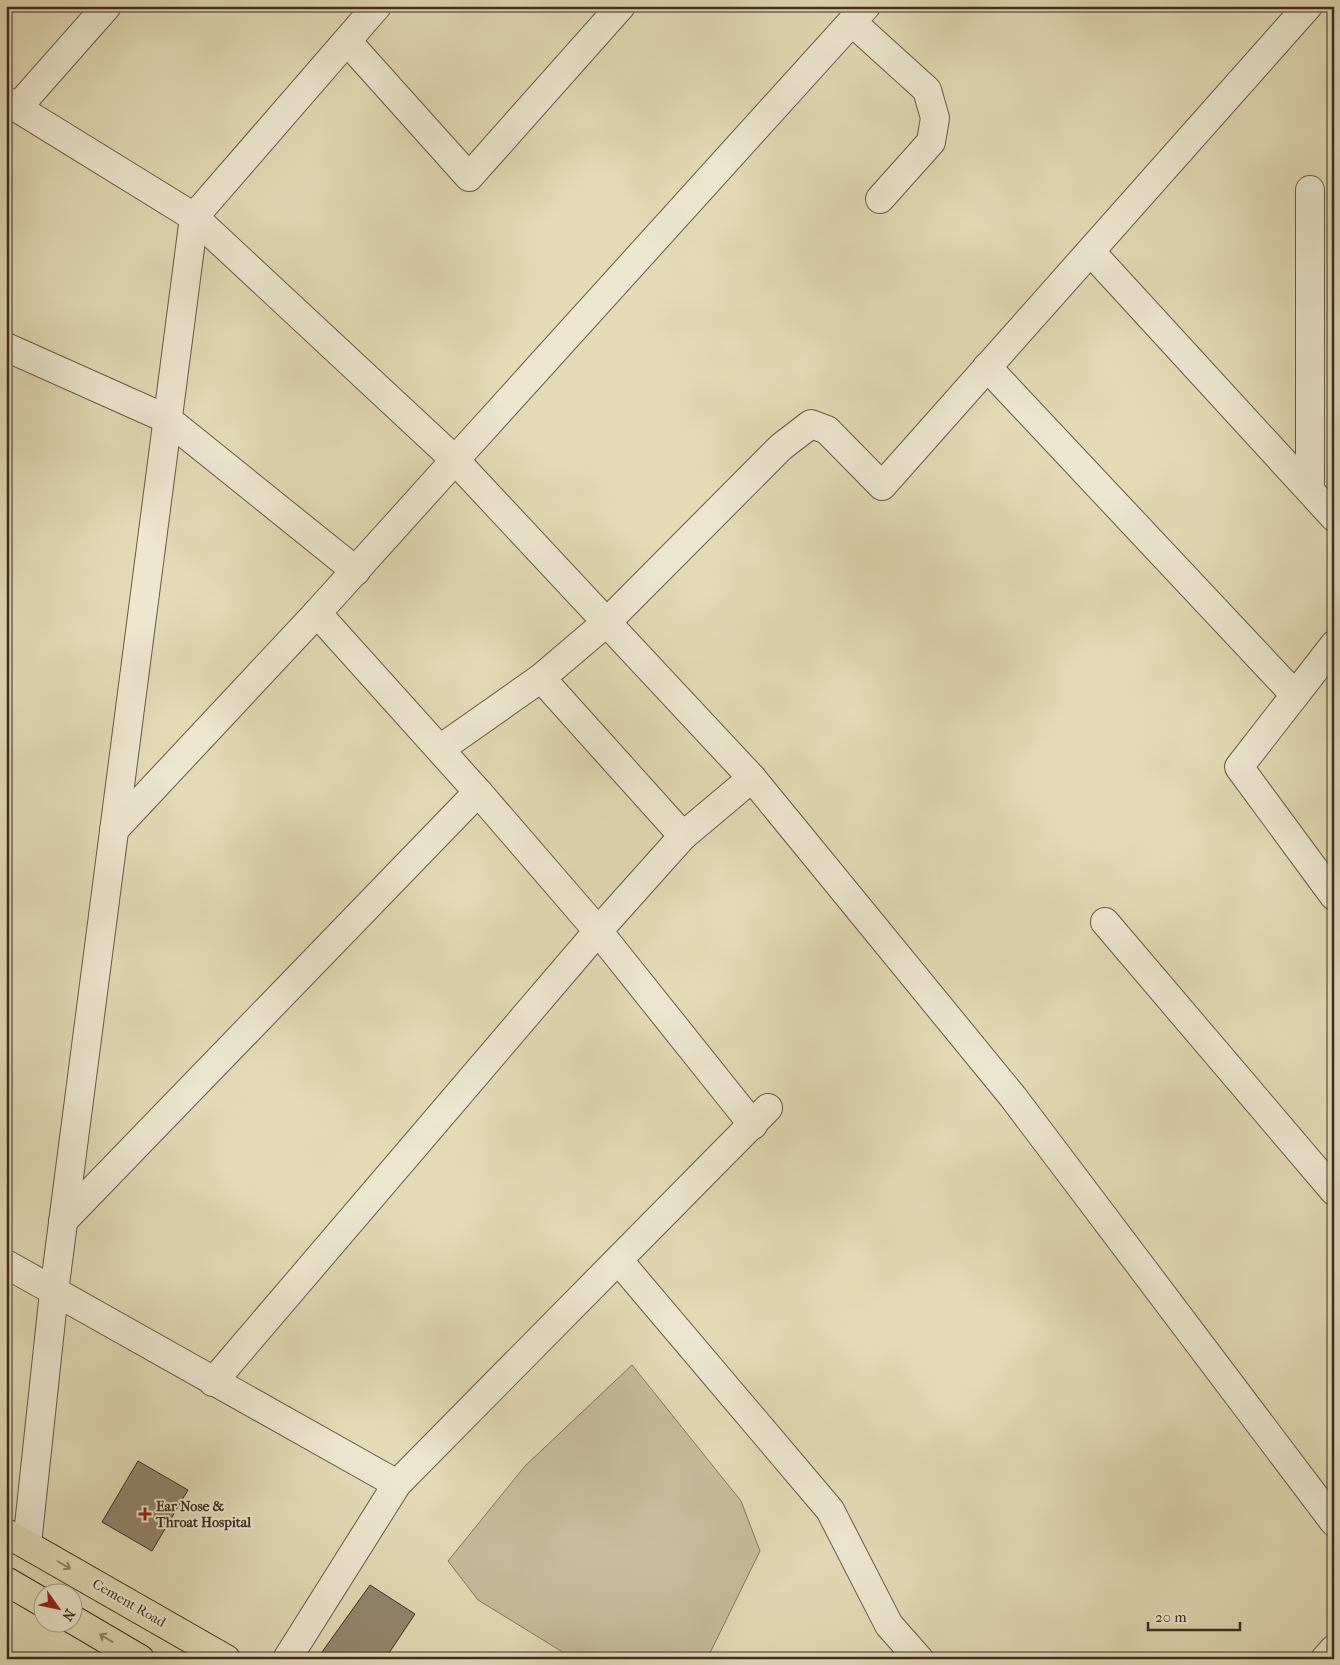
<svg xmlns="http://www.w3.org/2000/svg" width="1340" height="1665" font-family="'IM FELL French Canon',serif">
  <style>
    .green { fill: #c7bc9e; stroke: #837460 }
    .building { fill: #948670; stroke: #3f2c23 }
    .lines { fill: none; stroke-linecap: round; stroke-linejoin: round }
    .minor-casing { stroke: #685848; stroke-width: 30 }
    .major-casing { stroke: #3f2c23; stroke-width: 30 }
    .minor { stroke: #ede7d0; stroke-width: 28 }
    .major { stroke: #e3dab7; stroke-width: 28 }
    .oneway { stroke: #91836d }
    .poi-dot { fill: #8f2418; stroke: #ede7d0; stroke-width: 2 }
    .labels { text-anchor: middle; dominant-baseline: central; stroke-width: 4; stroke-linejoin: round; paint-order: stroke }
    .poi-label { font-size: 14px; font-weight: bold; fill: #3f2c23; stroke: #ede7d0; text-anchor: start }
    .street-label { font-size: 14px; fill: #3f2c23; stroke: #ede7d0 }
  </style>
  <rect width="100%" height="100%" fill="#e3dab7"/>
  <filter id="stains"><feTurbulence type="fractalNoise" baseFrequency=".004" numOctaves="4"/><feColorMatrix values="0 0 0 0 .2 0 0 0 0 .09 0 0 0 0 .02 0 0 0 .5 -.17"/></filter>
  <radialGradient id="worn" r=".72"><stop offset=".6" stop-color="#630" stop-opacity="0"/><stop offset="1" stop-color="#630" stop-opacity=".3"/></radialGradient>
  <!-- green -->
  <path class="green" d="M632 1365 741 1501 760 1551 707 1659H574L478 1600 448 1561 525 1466Z"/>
  <!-- building -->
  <g class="building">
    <path d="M138 1461 188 1490 152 1551 102 1522Z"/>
    <path d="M370 1585 415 1614 385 1659H317Z"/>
  </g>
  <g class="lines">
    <!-- minor casing -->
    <g class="minor-casing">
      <g id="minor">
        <path d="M852 22 927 90 935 118 931 142 880 199"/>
        <path d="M347 41 469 177 621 6"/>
        <path d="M6 101 194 217 455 460 866 6"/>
        <path d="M17 108 107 6"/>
        <path d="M1310 190V489"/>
        <path d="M1091 252 1334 517"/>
        <path d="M6 347 167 419 356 571"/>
        <path d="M987 367 1295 695"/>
        <path d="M1334 645 1239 767 1334 896"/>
        <path d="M541 678 683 836"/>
        <path d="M440 749 541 678 608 621 781 447 811 424 827 430 882 486 1308 6"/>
        <path d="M752 778 683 836 598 931 753 1125"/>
        <path d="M114 830 317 613"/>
        <path d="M1105 922 1334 1191"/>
        <path d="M63 1221 478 792 317 613 455 460 752 778 1013 1097 1334 1522"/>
        <path d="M619 1261 830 1510 889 1625 919 1659"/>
        <path d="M6 1264 397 1484"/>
        <path d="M213 1382 598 931 478 792"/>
        <path d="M27 1544 54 1292 194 217 377 6"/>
        <path d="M287 1659 397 1484 768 1108"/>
        <path d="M1325 1659 1334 1649"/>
      </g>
    </g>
    <!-- major casing -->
    <g class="major-casing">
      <g id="major">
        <path d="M6 1533 226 1659"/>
        <path d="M6 1581 42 1602"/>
        <path d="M72 1619 140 1659"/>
      </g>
    </g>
    <!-- minor -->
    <use href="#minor" class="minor"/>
    <!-- major -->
    <use href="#major" class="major"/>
  </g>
  <!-- one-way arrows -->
  <defs><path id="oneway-shaft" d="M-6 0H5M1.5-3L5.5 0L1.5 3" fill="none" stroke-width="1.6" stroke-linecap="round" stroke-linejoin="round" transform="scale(1.25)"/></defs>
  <g class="oneway">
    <use href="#oneway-shaft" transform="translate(64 1565) rotate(30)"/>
    <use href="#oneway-shaft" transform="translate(106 1638) rotate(-149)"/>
  </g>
  <!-- markers -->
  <path class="poi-dot" d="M142.5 1506.5h5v5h5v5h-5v5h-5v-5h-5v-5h5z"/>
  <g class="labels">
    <!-- poi labels -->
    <g class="poi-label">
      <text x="156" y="1506">Ear Nose &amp;<tspan x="156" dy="16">Throat Hospital</tspan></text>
    </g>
    <!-- street labels -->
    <g class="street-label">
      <text transform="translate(129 1603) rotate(30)">Cement Road</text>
    </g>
  </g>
  <!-- margin -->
  <rect width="1340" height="1665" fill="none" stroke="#e3dab7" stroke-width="25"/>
  <rect x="8" y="8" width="1325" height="1650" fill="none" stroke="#3f2c23" stroke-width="2.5"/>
  <rect x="12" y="12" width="1315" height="1640" fill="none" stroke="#3f2c23"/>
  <!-- north arrow -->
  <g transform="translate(58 1608) rotate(123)"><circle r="24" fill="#ede7d0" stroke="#a79c8b"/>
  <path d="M0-4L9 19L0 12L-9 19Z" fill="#8f2418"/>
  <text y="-8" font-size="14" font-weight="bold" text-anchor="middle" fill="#3f2c23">N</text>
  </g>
  <!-- scale -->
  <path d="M1148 1622v8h92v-8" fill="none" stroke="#3f2c23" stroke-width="2.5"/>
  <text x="1155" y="1622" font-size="15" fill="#3f2c23" stroke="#ede7d0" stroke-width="4" paint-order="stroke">20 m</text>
  <rect width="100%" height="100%" filter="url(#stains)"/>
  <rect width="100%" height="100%" fill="url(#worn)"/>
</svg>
